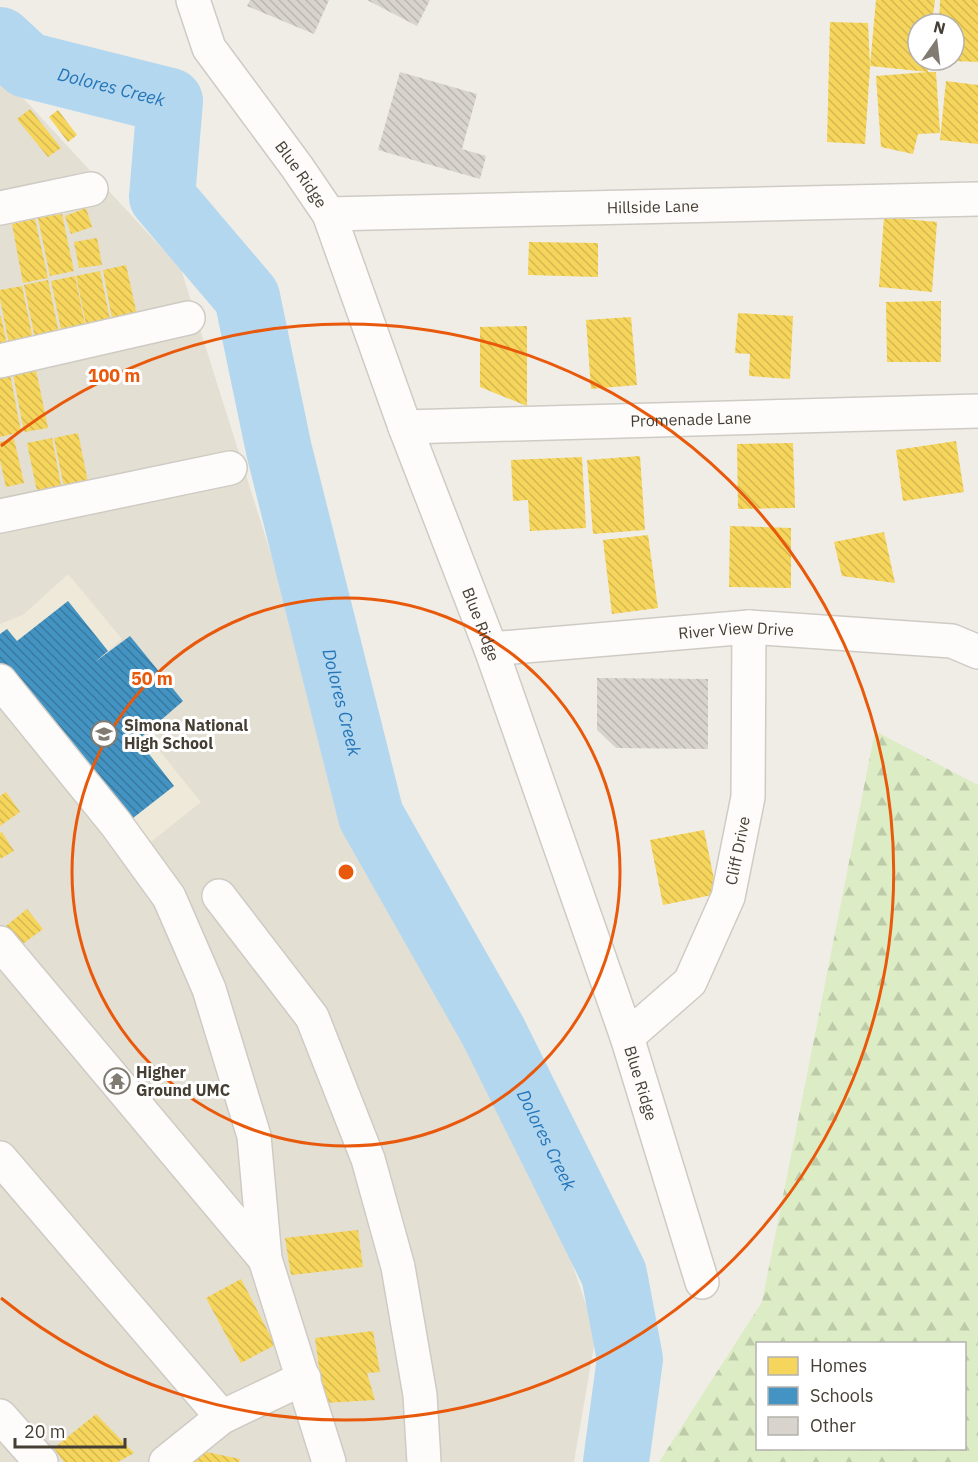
<svg xmlns="http://www.w3.org/2000/svg" width="978" height="1462" font-family="'IBM Plex Sans',sans-serif">
  <style>
    .residential { fill: #e4dfd3 }
    .education { fill: #eee9d8 }
    .forest { fill: url(#forest-firs); fill-rule: evenodd }
    .homes { fill: url(#homes-back-hatch) }
    .schools { fill: url(#schools-back-hatch) }
    .lines { fill: none; stroke-linecap: round; stroke-linejoin: round }
    .river { stroke: #b4d7f0; stroke-width: 66 }
    .building { fill: url(#building-back-hatch) }
    .minor-casing { stroke: #cecbc4; stroke-width: 36 }
    .minor { stroke: #fdfcfb; stroke-width: 33 }
    .ring { fill: none; stroke: #e8590c; stroke-width: 3 }
    .labels { text-anchor: middle; dominant-baseline: central; stroke-width: 6; stroke-linejoin: round; paint-order: stroke }
    .street-label { font-size: 16px; fill: #453e33; stroke: #fff }
    .poi-label { font-size: 16px; font-weight: bold; fill: #453e33; stroke: #fff; text-anchor: start }
    .water-label { font-size: 18px; font-style: italic; fill: #2576b8; stroke: #fff }
    .centre { fill: #e8590c; stroke: #fff; stroke-width: 3 }
    .ring-label { font-size: 18px; text-anchor: middle; font-weight: bold; fill: #e8590c; stroke: #fff; stroke-width: 6; stroke-linejoin: round; paint-order: stroke }
  </style>
  <defs>
    <pattern id="forest-firs" width="22" height="20" patternUnits="userSpaceOnUse" patternTransform="scale(1.5)"><rect width="22" height="20" fill="#dcecc4"/><path d="M5 1l3.5 6h-7zM16 11l3.5 6h-7z" fill="#becba9"/></pattern>
    <pattern id="homes-back-hatch" width="6" height="6" patternUnits="userSpaceOnUse" patternTransform="scale(1.5)"><rect width="6" height="6" fill="#f6d55c"/><path d="M-1 5l2 2M0 0l6 6M5-1l2 2" fill="none" stroke="#d4b850"/></pattern>
    <pattern id="schools-back-hatch" width="6" height="6" patternUnits="userSpaceOnUse" patternTransform="scale(1.5)"><rect width="6" height="6" fill="#4393c3"/><path d="M-1 5l2 2M0 0l6 6M5-1l2 2" fill="none" stroke="#3a799f"/></pattern>
    <pattern id="building-back-hatch" width="6" height="6" patternUnits="userSpaceOnUse" patternTransform="scale(1.5)"><rect width="6" height="6" fill="#d8d4cd"/><path d="M-1 5l2 2M0 0l6 6M5-1l2 2" fill="none" stroke="#bbb7b0"/></pattern>
  </defs>
  <rect width="100%" height="100%" fill="#f0ede6"/>
  <!-- residential -->
  <path class="residential" d="M0 73 181 269 299 643 345 814 543 1179 596 1334 574 1462H0Z"/>
  <!-- education -->
  <path class="education" d="M68 574 122 639 91 666 201 802 151 842 0 657V624L23 615Z"/>
  <!-- forest -->
  <path class="forest" d="M875 731 978 785V1462H659L762 1302ZM758 1344H964V1448H758Z"/>
  <!-- homes -->
  <g class="homes">
    <path d="M876 0H935L932 24H918V60H929L928 72 870 66Z"/>
    <path d="M940 0H978V62L954 61V24H939Z"/>
    <path d="M830 22 868 23 870 66 865 144 827 142Z"/>
    <path d="M928 72H936L940 133 918 134 913 154 881 147 876 76Z"/>
    <path d="M946 81 978 85V144L940 140Z"/>
    <path d="M30 109 61 148 48 157 17 119Z"/>
    <path d="M58 110 77 135 68 142 49 117Z"/>
    <path d="M86 208 92 227 71 234 65 216Z"/>
    <path d="M62 214 74 271 50 276 38 218Z"/>
    <path d="M884 217 937 222 932 292 879 287Z"/>
    <path d="M35 219 48 278 23 283 12 224Z"/>
    <path d="M97 238 102 265 79 268 74 242Z"/>
    <path d="M529 242 598 243V277L528 275Z"/>
    <path d="M126 265 139 324 114 329 103 270Z"/>
    <path d="M100 271 112 329 88 334 76 276Z"/>
    <path d="M75 276 87 334 63 339 51 281Z"/>
    <path d="M48 280 60 338 36 343 24 285Z"/>
    <path d="M22 286 34 344 10 349 0 299V290Z"/>
    <path d="M941 301V362H887L886 302Z"/>
    <path d="M738 313 793 316 790 379 749 376 750 354 735 353Z"/>
    <path d="M0 316H1L8 350 0 352Z"/>
    <path d="M631 317 637 385 591 389 586 320Z"/>
    <path d="M527 326V406L480 387V327Z"/>
    <path d="M36 370 48 428 24 432 13 374Z"/>
    <path d="M10 374 21 432 0 437V376Z"/>
    <path d="M78 433 90 492 66 497 54 438Z"/>
    <path d="M52 438 63 496 39 501 27 443Z"/>
    <path d="M14 439 24 483 6 487 0 460V442Z"/>
    <path d="M956 441 964 492 903 501 896 450Z"/>
    <path d="M793 443 795 508 738 509 737 444Z"/>
    <path d="M640 456 645 530 593 534 587 460Z"/>
    <path d="M582 457 586 528 530 531 528 500 513 501 511 460Z"/>
    <path d="M730 526 791 528V588L729 587Z"/>
    <path d="M884 532 895 583 842 576 834 542Z"/>
    <path d="M648 535 658 608 612 614 603 540Z"/>
    <path d="M6 792 20 812 0 826V796Z"/>
    <path d="M704 830 717 894 663 905 650 840Z"/>
    <path d="M2 832 14 851 0 859V833Z"/>
    <path d="M27 909 43 929 16 949 1 930Z"/>
    <path d="M358 1230 363 1267 291 1275 285 1238Z"/>
    <path d="M241 1279 275 1345 241 1363 206 1298Z"/>
    <path d="M373 1331 380 1372 367 1373 375 1400 324 1403 315 1338Z"/>
    <path d="M96 1414 134 1453 118 1462H64L54 1448Z"/>
    <path d="M192 1449 240 1459 239 1462H185Z"/>
  </g>
  <!-- schools -->
  <path class="schools" d="M68 601 108 651 95 662 130 636 183 701 138 740 174 786 133 818 41 704 31 712 0 673V634L7 629 17 641Z"/>
  <g class="lines">
    <!-- river -->
    <path class="river" id="s1" d="M0 40 27 65 170 101 162 197 247 297 279 450 371 816 493 1031 614 1274 630 1359 616 1462"/>
  </g>
  <!-- building -->
  <g class="building">
    <path d="M250 0H329L314 34 247 6Z"/>
    <path d="M367 0H430L417 26Z"/>
    <path d="M400 72 477 94 462 149 486 156 480 179 378 150Z"/>
    <path d="M597 678 708 679V749L616 748 597 730Z"/>
  </g>
  <g class="lines">
    <!-- minor casing -->
    <g class="minor-casing">
      <g id="minor">
        <path id="s2" d="M193 0 209 48 297 167 329 214 405 427 491 649 627 1037 702 1282"/>
        <path d="M0 208 91 189"/>
        <path id="s3" d="M329 214 978 199"/>
        <path d="M0 361 188 318"/>
        <path id="s4" d="M405 427 978 411"/>
        <path d="M0 516 230 468"/>
        <path id="s5" d="M491 649 749 627 952 641 978 652"/>
        <path d="M0 681 116 824 169 897 209 989 254 1136 265 1259 329 1462"/>
        <path d="M219 896 312 1017 368 1159 398 1267 420 1395 424 1462"/>
        <path d="M0 943 265 1259"/>
        <path id="s6" d="M627 1037 690 982 728 897 748 797 749 627"/>
        <path d="M0 1158 222 1417"/>
        <path d="M0 1416 41 1462"/>
        <path d="M166 1462 222 1417 304 1378"/>
      </g>
    </g>
    <!-- minor -->
    <use href="#minor" class="minor"/>
  </g>
  <!-- distance rings -->
  <g class="ring">
    <circle cx="346" cy="872" r="274"/>
    <path d="M1 446A548 548 0 1 1 1 1298"/>
  </g>
  <!-- icons -->
  <defs>
    <g id="school-ring" transform="scale(1.35)"><circle r="9.5" fill="#fff" stroke="#817b72" stroke-width="1.5"/><path d="M0-5L7-2L0 1L-7-2ZM-4 1L0 2.5L4 1V4Q0 6-4 4Z" fill="#817b72"/></g>
    <g id="temple-ring" transform="scale(1.35)"><circle r="9.5" fill="#fff" stroke="#817b72" stroke-width="1.5"/><path d="M0-6L5-2H3V0L6.5 2.5H4V6H1.5V3h-3V6H-4V2.5H-6.5L-3 0V-2H-5Z" fill="#817b72"/></g>
  </defs>
  <g fill-rule="evenodd">
    <use href="#school-ring" x="104" y="734"/>
    <use href="#temple-ring" x="117" y="1081"/>
  </g>
  <g class="labels">
    <!-- street labels -->
    <g class="street-label">
      <text stroke="none"><textPath href="#s2" startOffset="207">Blue Ridge</textPath></text>
      <text stroke="none"><textPath href="#s3" startOffset="324">Hillside Lane</textPath></text>
      <text stroke="none"><textPath href="#s4" startOffset="286">Promenade Lane</textPath></text>
      <text stroke="none"><textPath href="#s2" startOffset="693">Blue Ridge</textPath></text>
      <text stroke="none"><textPath href="#s5" startOffset="246">River View Drive</textPath></text>
      <text stroke="none"><textPath href="#s6" startOffset="224">Cliff Drive</textPath></text>
      <text stroke="none"><textPath href="#s2" startOffset="1179">Blue Ridge</textPath></text>
    </g>
    <!-- poi labels -->
    <g class="poi-label">
      <text x="124" y="725">Simona National<tspan x="124" dy="18">High School</tspan></text>
      <text x="136" y="1072">Higher<tspan x="136" dy="18">Ground UMC</tspan></text>
    </g>
    <!-- water labels -->
    <g class="water-label">
      <text stroke="none"><textPath href="#s1" startOffset="124">Dolores Creek</textPath></text>
      <text stroke="none"><textPath href="#s1" startOffset="828">Dolores Creek</textPath></text>
      <text stroke="none"><textPath href="#s1" startOffset="1314">Dolores Creek</textPath></text>
    </g>
  </g>
  <circle cx="346" cy="872" r="9" class="centre"/>
  <g class="ring-label">
    <text x="114" y="382">100 m</text>
    <text x="152" y="685">50 m</text>
  </g>
  <!-- legend -->
  <rect x="756" y="1342" width="210" height="108" fill="#ffffff" stroke="#b5b2ad" stroke-width="1.5"/>
  <rect x="768" y="1357" width="30" height="18" fill="#f6d55c" stroke="#b5b2ad" stroke-width="1.5"/>
  <text x="810" y="1372" font-size="18" fill="#453e33">Homes</text>
  <rect x="768" y="1387" width="30" height="18" fill="#4393c3" stroke="#b5b2ad" stroke-width="1.5"/>
  <text x="810" y="1402" font-size="18" fill="#453e33">Schools</text>
  <rect x="768" y="1417" width="30" height="18" fill="#d8d4cd" stroke="#b5b2ad" stroke-width="1.5"/>
  <text x="810" y="1432" font-size="18" fill="#453e33">Other</text>
  <!-- north arrow -->
  <g transform="translate(936 42) rotate(14)"><circle r="28" fill="#ffffff" stroke="#b5b2ad" stroke-width="1.5"/>
  <path d="M0-4.5L10 22L0 15L-10 22Z" fill="#817b72"/>
  <text y="-9" font-size="16" font-weight="bold" text-anchor="middle" fill="#453e33">N</text>
  </g>
  <!-- scale -->
  <path d="M15 1438v9h110v-9" fill="none" stroke="#453e33" stroke-width="3"/>
  <text x="24" y="1438" font-size="18" fill="#453e33" stroke="#ffffff" stroke-width="4.5" paint-order="stroke">20 m</text>
</svg>
